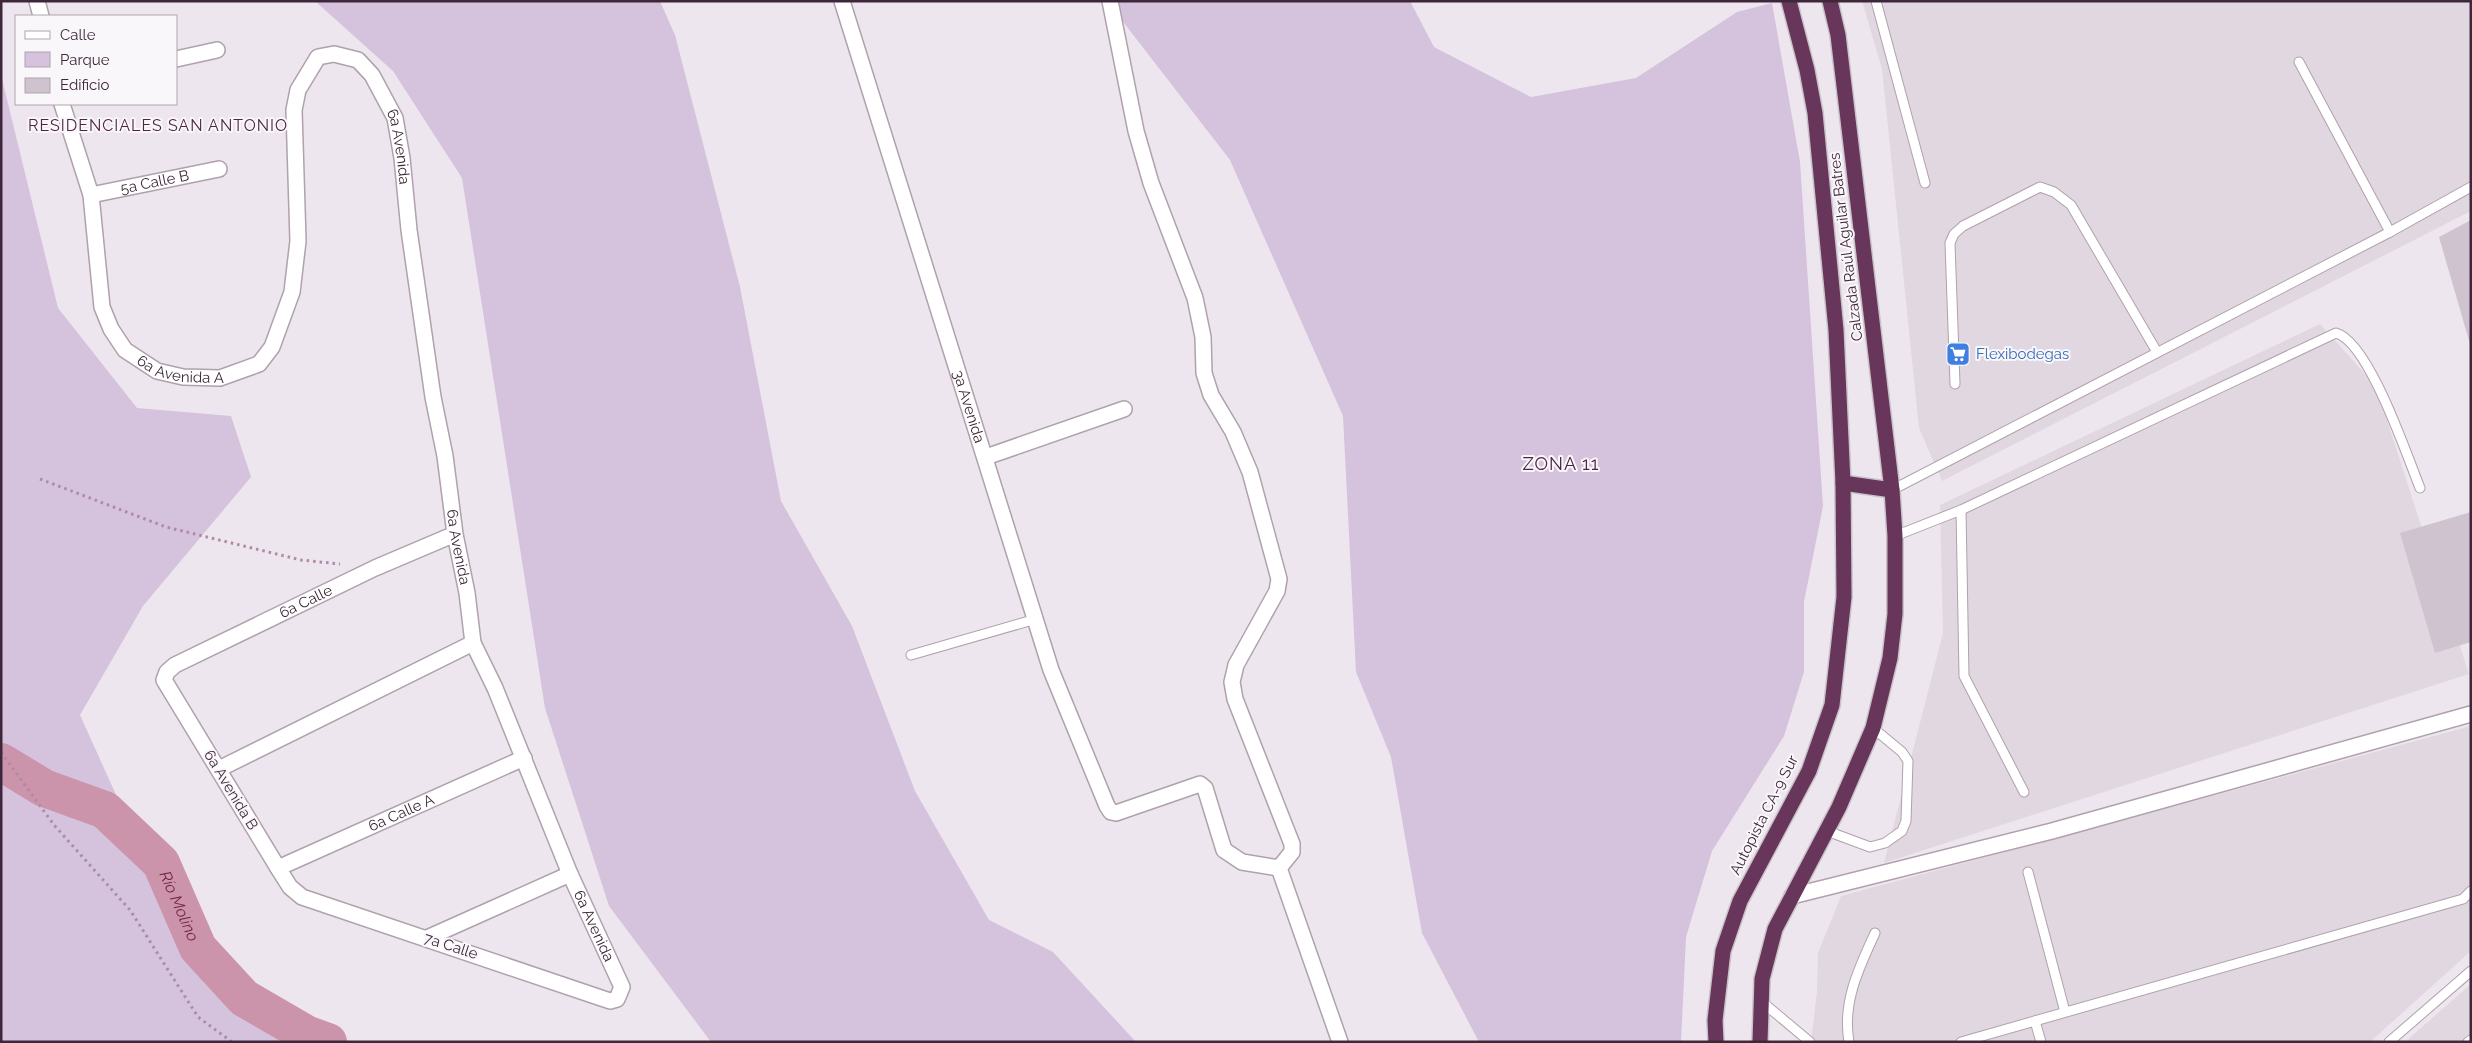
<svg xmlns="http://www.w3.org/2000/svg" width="2472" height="1043" font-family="Raleway,sans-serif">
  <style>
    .built { fill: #e1d7e1 }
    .green { fill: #d5c2dc }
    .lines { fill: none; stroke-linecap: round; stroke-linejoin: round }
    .river { stroke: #cc94aa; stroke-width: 38 }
    .building { fill: #cec3ce }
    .lane-casing { stroke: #afa1ad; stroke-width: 11 }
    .street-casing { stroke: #afa1ad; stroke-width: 18 }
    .highway-casing { stroke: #c9c3c8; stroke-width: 18 }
    .path { stroke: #ae8aa9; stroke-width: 3; stroke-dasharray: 2.5 4; stroke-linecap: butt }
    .lane { stroke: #fff; stroke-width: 9 }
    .street { stroke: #fff; stroke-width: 15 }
    .highway { stroke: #68355b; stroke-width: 15 }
    .labels { text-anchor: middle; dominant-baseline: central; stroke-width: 4; stroke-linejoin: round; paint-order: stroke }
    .street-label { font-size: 15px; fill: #3e273a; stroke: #faf7fa }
    .shop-label { font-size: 15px; fill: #366cbe; stroke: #faf7fa; text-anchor: start }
    .neighbourhood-label { font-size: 16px; letter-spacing: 1px; fill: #4f2445; stroke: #faf7fa }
    .water-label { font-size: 16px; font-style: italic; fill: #752643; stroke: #faf7fa }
    .quarter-label { font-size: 18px; letter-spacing: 1px; fill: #4f2445; stroke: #faf7fa }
  </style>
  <rect width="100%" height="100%" fill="#eee6ee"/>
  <!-- built -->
  <g class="built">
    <path d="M1862 1H2471V211L1942 481 1919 428 1882 69Z"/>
    <path d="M2320 324 2376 386 2469 674 1884 863 1943 633 1940 505Z"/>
    <path d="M2471 726V951L2370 1042H1811L1817 991 1818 953 1841 896Z"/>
    <path d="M2471 984V1042H2405Z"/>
  </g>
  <!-- green -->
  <g class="green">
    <path d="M315 1H660L675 35 740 287 781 501 852 626 915 791 989 920 1053 952 1136 1042H711L609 906 545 708 462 178 393 71Z"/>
    <path d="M1107 1H1410L1434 47 1531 97 1636 78 1737 12 1772 3 1800 162 1823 506 1804 602V672L1784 736 1712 851 1686 937 1681 1042H1479L1422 933 1391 757 1356 672 1343 416 1230 160Z"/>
    <path d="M1 75 58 308 137 408 231 416 251 477 143 606 80 715 159 890 267 1011 352 1042H1Z"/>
  </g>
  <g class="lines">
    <!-- river -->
    <path class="river" id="s1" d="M1 762 44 788 105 810 161 863 198 948 244 998 306 1034 328 1042"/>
  </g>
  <!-- building -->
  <g class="building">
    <path d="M2471 220V344H2470L2439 237Z"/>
    <path d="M2471 512V642L2435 653 2400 533Z"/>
  </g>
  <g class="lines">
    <!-- lane casing -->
    <g class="lane-casing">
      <g id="lane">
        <path d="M1876 1 1925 183"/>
        <path d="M2299 62 2390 232"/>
        <path d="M1955 384 1950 243 1954 234 1963 226 2040 187 2054 192 2071 205 2157 352"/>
        <path d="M1892 490 2390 232 2471 187"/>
        <path d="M1961 510 1964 676 2024 792"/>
        <path d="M1895 536 1961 510 2336 333C2369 342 2407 456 2420 488"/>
        <path d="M911 655 1036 619"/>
        <path d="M1827 831 1870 847 1885 843 1902 831 1906 821 1908 761 1902 752 1873 728"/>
        <path d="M2028 872 2065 1012"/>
        <path d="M1761 1001 1810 1042"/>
        <path d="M2035 1021 2041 1042"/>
        <path d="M1849 1042C1842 1002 1859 968 1875 933"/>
        <path d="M1961 1042 2463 899 2471 891"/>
        <path d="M2389 1042 2471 971"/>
        <path d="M2468 1042 2471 1040"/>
      </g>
    </g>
    <!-- street casing -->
    <g class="street-casing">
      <g id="street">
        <path d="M37 1 41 16"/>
        <path id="s2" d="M842 1 1051 670 1107 806 1111 812 1116 813 1200 784 1205 788 1224 850 1242 862 1279 868"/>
        <path d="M1110 1 1136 131 1151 183 1195 298 1203 337 1204 373 1211 395 1233 432 1250 472 1279 579 1277 591 1236 665 1232 682 1235 699 1292 844V852L1279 868"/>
        <path d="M176 59 217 50"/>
        <path id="s3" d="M62 104 91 195 102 307 111 329 125 350 157 371 183 377 220 378 259 364 272 347 292 292 298 241 294 110 298 90 318 57 334 54 358 60 372 75 395 118 402 158 409 230 433 397 445 456 455 534 467 593 473 643 495 688 570 874 622 987 617 999 610 1001 302 897 290 887 278 868 164 680 167 672 175 665 375 568 455 534"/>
        <path id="s4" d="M91 195 219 169"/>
        <path d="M986 457 1124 409"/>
        <path d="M219 769 473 643"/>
        <path id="s5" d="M278 868 524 758"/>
        <path d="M1279 868 1340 1042"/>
        <path d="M1792 896 2052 831 2471 714"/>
        <path d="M427 938 570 874"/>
      </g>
    </g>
    <!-- highway casing -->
    <g class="highway-casing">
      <g id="highway">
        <path d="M1843 483 1892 490"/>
        <path d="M1716 1042 1715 1020 1723 951 1740 901 1809 771 1832 705 1844 597 1843 483 1836 330 1815 113 1807 70 1789 1"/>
        <path d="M1760 1042 1762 979 1775 929 1839 807 1873 728 1890 658 1895 614V536L1892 490 1838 35 1830 1"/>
      </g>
    </g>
    <!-- path -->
    <g class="path">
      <path d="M40 479 166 527 301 560 340 564"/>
      <path d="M1 752 54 825 130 910 198 1017 232 1042"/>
    </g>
    <!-- lane -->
    <use href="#lane" class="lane"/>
    <!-- street -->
    <use href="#street" class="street"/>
    <!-- highway -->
    <use href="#highway" class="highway"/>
  </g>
  <!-- icons -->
  <defs>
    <g id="supermarket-square" transform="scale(1.25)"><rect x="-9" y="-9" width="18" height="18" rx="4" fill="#3f7fe0" stroke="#faf7fa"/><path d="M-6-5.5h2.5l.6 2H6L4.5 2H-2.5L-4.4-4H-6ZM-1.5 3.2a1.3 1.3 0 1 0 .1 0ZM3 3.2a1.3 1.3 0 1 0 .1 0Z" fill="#fff"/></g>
  </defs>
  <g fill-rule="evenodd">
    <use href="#supermarket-square" x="1958" y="354"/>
  </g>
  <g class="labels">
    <!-- street labels -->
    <g class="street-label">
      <text stroke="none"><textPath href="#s3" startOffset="861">6a Avenida</textPath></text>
      <text stroke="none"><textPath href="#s4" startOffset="65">5a Calle B</textPath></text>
      <text transform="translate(1846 247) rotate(-97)">Calzada Raúl Aguilar Batres</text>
      <text stroke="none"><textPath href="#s3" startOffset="318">6a Avenida A</textPath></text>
      <text stroke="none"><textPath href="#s2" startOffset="425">3a Avenida</textPath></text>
      <text stroke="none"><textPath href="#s3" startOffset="1266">6a Avenida</textPath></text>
      <text stroke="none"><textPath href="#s3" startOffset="2506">6a Calle</textPath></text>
      <text transform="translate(231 790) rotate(59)">6a Avenida B</text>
      <text stroke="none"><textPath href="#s5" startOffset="135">6a Calle A</textPath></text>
      <text transform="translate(1764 815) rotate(-63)">Autopista CA-9 Sur</text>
      <text stroke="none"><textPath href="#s3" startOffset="1671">6a Avenida</textPath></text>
      <text transform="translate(451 946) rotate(18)">7a Calle</text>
    </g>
    <!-- shop labels -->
    <g class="shop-label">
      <text x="1976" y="354">Flexibodegas</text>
    </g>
    <!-- neighbourhood labels -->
    <g class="neighbourhood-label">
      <text x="158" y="125">RESIDENCIALES SAN ANTONIO</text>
    </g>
    <!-- water labels -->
    <g class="water-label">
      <text stroke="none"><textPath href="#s1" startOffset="239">Río Molino</textPath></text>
    </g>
    <!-- quarter labels -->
    <g class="quarter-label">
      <text x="1561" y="463">ZONA 11</text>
    </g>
  </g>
  <!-- border -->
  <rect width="2472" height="1043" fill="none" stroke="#3e273a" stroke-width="5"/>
  <!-- legend -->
  <rect x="15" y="15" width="162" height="90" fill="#faf7fa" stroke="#afa4ad"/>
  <rect x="25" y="31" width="25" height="8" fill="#ffffff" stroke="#afa4ad"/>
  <text x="60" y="40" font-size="15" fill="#3e273a">Calle</text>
  <rect x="25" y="52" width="25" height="15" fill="#d5c2dc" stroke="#afa4ad"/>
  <text x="60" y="65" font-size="15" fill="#3e273a">Parque</text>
  <rect x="25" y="78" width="25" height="15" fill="#cec3ce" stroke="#afa4ad"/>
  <text x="60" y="90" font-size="15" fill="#3e273a">Edificio</text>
</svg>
